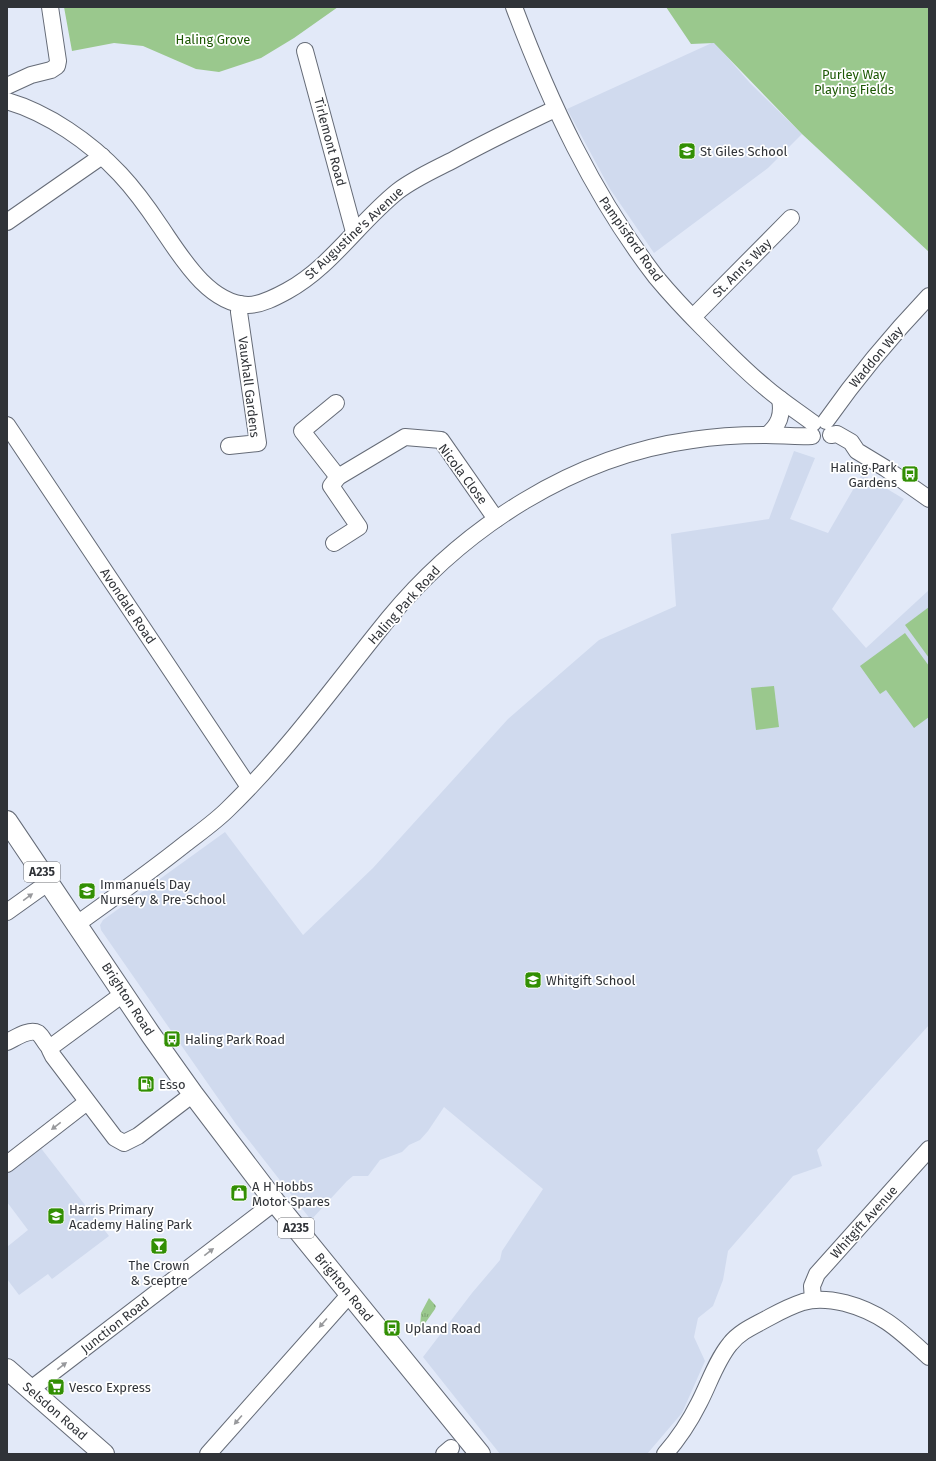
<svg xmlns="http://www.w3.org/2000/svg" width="936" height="1461" font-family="'Fira Sans',sans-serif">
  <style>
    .built { fill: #d0daee }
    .grass { fill: url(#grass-tufts) }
    .park { fill: #9ac88d }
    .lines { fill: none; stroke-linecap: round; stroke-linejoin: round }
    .minor-casing { stroke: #656b77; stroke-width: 18 }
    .major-casing { stroke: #656b77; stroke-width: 22 }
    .minor { stroke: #fff; stroke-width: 16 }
    .major { stroke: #fff; stroke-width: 20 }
    .oneway { fill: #98999c }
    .labels { text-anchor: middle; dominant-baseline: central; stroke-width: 3.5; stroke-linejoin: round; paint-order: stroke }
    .shield { fill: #fff; stroke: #6e7074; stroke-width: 1 }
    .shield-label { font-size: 12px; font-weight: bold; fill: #303338 }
    .park-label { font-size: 13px; fill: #1d5804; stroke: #fff }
    .street-label { font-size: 13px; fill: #303338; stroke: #fff }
    .poi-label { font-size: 13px; fill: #303338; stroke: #fff; text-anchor: start }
  </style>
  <defs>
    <pattern id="grass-tufts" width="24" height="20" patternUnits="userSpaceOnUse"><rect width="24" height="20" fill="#9ac88d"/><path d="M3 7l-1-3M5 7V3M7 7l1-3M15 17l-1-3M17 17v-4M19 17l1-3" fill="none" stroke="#7ea374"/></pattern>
  </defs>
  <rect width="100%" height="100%" fill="#e2e9f8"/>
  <!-- built -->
  <g class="built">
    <path d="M714 42 750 83 802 134 768 168 654 253 610 189 567 109Z"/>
    <path d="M794 451 815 458 790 519 828 533 862 474 904 499 832 609 866 648 929 590V1025L817 1150 822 1166 793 1176 728 1251 723 1280 713 1306 698 1318 694 1337 705 1361 682 1413 647 1454H500L423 1357 472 1293 500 1260 502 1251 543 1189 444 1107 428 1131 420 1140 409 1145 402 1152 380 1160 368 1176H353L347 1181 311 1220 236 1124 101 930 100 925 103 920 225 832 303 935 373 868 508 719 599 640 676 606 671 534 769 519Z"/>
    <path d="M40 1147 109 1236 52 1279 48 1274 19 1295 7 1279V1247L28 1230 7 1202V1171Z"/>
  </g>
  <!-- grass -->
  <path class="grass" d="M429 1298 436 1306 435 1309 421 1329 420 1328 421 1313Z"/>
  <!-- park -->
  <g class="park">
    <path d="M64 7H338L294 38 261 58 219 72 196 69 143 46 114 43 72 51Z"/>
    <path d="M666 7H929V252L802 134 714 43 691 44Z"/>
    <path d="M929 607V658L905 625Z"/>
    <path d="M905 633 929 666V717L914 728 886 690 880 694 860 666Z"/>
    <path d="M774 686 779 727 756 730 751 688Z"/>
  </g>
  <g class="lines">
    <!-- minor casing -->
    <g class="minor-casing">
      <g id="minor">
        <path d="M514 7C550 103 593 195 656 277 671 295 687 312 703 328 723 348 743 369 765 387 780 400 797 411 813 423"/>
        <path d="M305 51 354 232"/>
        <path d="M7 86 31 75 51 70 57 66 58 61 50 7"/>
        <path d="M7 101C48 113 90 142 120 174 135 190 148 208 160 226 180 255 208 304 248 305 261 305 276 297 287 291 331 267 359 222 398 191 415 178 436 169 455 159 488 141 521 125 555 109"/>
        <path d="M7 222 102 156"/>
        <path d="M693 317 791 218"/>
        <path d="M336 403 302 431 338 477"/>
        <path d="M826 421C857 377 892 335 929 296"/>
        <path d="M7 425 249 787"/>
        <path d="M767 435C779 425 783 415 780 399"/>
        <path d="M831 435 837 434 851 442 857 451 885 468 929 499"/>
        <path d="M229 446 258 443 239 312 240 304"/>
        <path d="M334 543 359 527 331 486 338 477 405 437 441 440 496 519"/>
        <path d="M7 912 49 882"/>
        <path d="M77 924C113 898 150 872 185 844 199 833 215 822 228 809 288 751 336 683 389 618 464 527 574 456 692 440 717 436 741 435 766 435 781 435 797 437 812 436"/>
        <path d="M123 994 51 1047 50 1050 53 1056 115 1138 124 1143 138 1136 193 1094"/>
        <path d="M7 1042C14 1039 29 1028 38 1033 43 1037 45 1044 50 1048"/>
        <path d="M7 1164 87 1102"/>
        <path d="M813 1300 812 1286 817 1274 929 1149"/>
        <path d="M31 1389 275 1202"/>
        <path d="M208 1454 350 1294"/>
        <path d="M444 1454 451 1448"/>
        <path d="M665 1454C678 1439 690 1421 699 1403 709 1384 716 1361 730 1344 740 1331 756 1325 770 1317 781 1311 791 1306 803 1302 817 1298 832 1300 845 1303 883 1313 901 1332 929 1357"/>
      </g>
    </g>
    <!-- major casing -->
    <g class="major-casing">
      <g id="major">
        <path d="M7 821 151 1035 193 1094 275 1202 480 1454"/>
        <path d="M7 1369 104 1454"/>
      </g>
    </g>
    <!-- minor -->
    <use href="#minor" class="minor"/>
    <!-- major -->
    <use href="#major" class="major"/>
  </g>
  <!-- one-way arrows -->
  <defs><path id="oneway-solid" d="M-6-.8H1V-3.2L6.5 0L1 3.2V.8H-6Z"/></defs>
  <g class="oneway">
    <use href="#oneway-solid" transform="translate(28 897) rotate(-36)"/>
    <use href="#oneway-solid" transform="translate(56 1126) rotate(142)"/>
    <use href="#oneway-solid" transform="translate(209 1252) rotate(-38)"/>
    <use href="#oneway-solid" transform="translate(323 1323) rotate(131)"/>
    <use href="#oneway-solid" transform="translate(62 1366) rotate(-38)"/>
    <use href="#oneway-solid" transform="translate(238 1420) rotate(131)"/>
  </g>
  <!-- icons -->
  <defs>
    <g id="school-square" transform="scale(0.9)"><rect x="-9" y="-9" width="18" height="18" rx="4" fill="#328f03" stroke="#fff"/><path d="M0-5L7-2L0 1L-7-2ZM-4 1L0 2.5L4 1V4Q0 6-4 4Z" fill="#fff"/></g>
    <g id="bus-square" transform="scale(0.9)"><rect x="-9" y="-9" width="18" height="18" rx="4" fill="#328f03" stroke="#fff"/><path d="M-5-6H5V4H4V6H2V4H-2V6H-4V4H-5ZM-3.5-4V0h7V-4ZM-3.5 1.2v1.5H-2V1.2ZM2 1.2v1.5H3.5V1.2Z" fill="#fff"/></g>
    <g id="fuel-square" transform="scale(0.9)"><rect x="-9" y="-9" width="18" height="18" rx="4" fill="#328f03" stroke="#fff"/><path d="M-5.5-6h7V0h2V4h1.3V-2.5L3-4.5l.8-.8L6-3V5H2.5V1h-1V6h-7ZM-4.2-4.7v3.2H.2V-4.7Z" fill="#fff"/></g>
    <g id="shop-square" transform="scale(0.9)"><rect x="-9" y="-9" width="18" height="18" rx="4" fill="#328f03" stroke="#fff"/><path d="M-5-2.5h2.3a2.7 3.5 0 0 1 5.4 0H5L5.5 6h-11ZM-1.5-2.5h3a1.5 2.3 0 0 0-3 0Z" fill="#fff"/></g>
    <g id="bar-square" transform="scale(0.9)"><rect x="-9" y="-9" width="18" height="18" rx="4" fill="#328f03" stroke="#fff"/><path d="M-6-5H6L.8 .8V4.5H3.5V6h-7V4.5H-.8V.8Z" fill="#fff"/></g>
    <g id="supermarket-square" transform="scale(0.9)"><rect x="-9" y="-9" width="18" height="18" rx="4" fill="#328f03" stroke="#fff"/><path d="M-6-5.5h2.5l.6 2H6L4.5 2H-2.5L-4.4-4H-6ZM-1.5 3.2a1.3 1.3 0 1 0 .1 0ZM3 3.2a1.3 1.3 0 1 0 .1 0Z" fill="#fff"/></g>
  </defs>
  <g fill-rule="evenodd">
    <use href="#school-square" x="687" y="151"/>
    <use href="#bus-square" x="910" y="474"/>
    <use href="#school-square" x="87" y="891"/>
    <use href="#school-square" x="533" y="980"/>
    <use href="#bus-square" x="172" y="1039"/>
    <use href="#fuel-square" x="146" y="1084"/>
    <use href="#shop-square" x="239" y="1193"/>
    <use href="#school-square" x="56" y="1216"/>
    <use href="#bar-square" x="159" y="1246"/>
    <use href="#bus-square" x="392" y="1328"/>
    <use href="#supermarket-square" x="56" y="1387"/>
  </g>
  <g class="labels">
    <!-- shield labels -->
    <g class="shield">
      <rect x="24" y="862" width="36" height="20" rx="3"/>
      <rect x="278" y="1218" width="36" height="20" rx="3"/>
    </g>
    <g class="shield-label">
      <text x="42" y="872">A235</text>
      <text x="296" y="1228">A235</text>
    </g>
    <!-- park labels -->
    <g class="park-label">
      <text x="213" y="39">Haling Grove</text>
      <text x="854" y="74">Purley Way<tspan x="854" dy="15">Playing Fields</tspan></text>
    </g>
    <!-- street labels -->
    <g class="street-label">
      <text transform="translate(330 142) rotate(75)">Tirlemont Road</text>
      <text transform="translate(354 233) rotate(-43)">St Augustine's Avenue</text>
      <text transform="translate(631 239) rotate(55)">Pampisford Road</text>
      <text transform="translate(742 268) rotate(-45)">St. Ann's Way</text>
      <text transform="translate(876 357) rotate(-50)">Waddon Way</text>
      <text transform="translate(249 387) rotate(83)">Vauxhall Gardens</text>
      <text transform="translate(463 474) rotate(53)">Nicola Close</text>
      <text transform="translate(404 605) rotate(-48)">Haling Park Road</text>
      <text transform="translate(128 606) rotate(56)">Avondale Road</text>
      <text transform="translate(128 999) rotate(57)">Brighton Road</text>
      <text transform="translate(864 1222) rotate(-48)">Whitgift Avenue</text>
      <text transform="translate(344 1287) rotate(51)">Brighton Road</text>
      <text transform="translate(115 1325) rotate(-38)">Junction Road</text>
      <text transform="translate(55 1411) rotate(41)">Selsdon Road</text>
    </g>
    <!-- poi labels -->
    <g class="poi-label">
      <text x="700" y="151">St Giles School</text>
      <text x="897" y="467" text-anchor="end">Haling Park<tspan x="897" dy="15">Gardens</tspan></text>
      <text x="100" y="884">Immanuels Day<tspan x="100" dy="15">Nursery &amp; Pre-School</tspan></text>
      <text x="546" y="980">Whitgift School</text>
      <text x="185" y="1039">Haling Park Road</text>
      <text x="159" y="1084">Esso</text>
      <text x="252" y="1186">A H Hobbs<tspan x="252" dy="15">Motor Spares</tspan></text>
      <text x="69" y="1209">Harris Primary<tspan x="69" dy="15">Academy Haling Park</tspan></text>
      <text x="159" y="1265" text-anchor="middle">The Crown<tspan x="159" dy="15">&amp; Sceptre</tspan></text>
      <text x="405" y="1328">Upland Road</text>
      <text x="69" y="1387">Vesco Express</text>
    </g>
  </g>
  <!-- border -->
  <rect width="936" height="1461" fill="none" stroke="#303338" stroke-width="16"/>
</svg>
